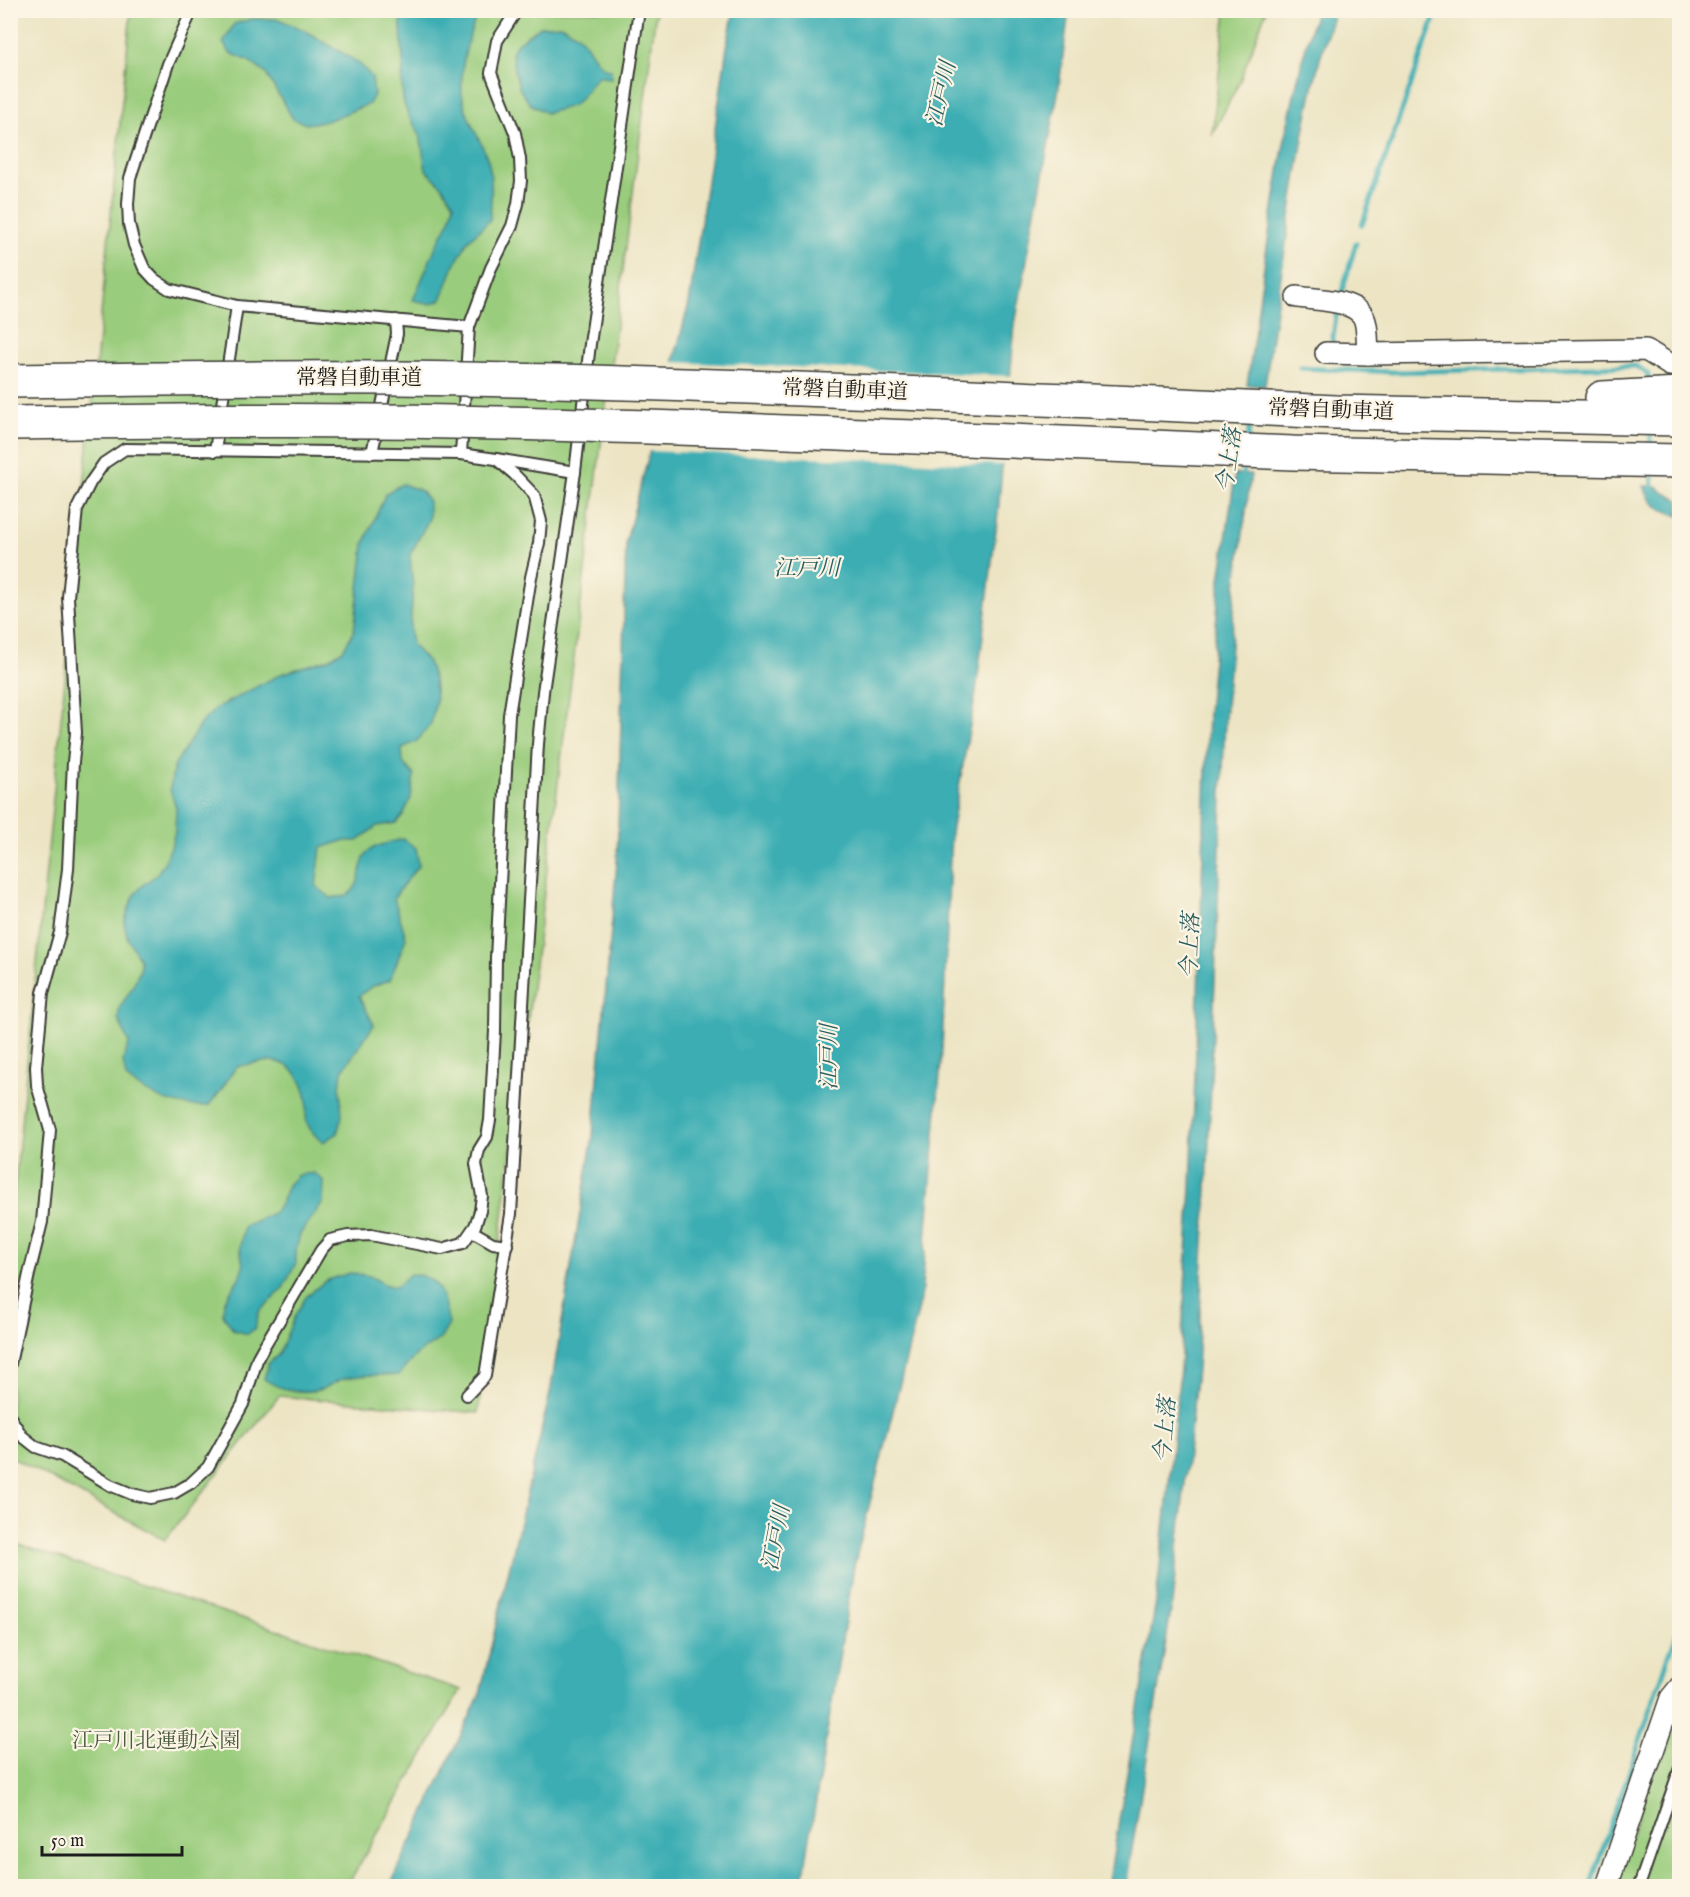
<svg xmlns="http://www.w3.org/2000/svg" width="1690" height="1897" font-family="'IM FELL English','Noto Serif JP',serif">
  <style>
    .green { fill: #99cc7c; stroke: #5a744c; stroke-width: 1.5 }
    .water { fill: #3badb3; stroke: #2c6468; stroke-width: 1.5 }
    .pier { fill: #ece4c3 }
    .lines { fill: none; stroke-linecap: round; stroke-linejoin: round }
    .stream { stroke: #3badb3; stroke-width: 5 }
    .service-casing { stroke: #3b3a35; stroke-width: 14 }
    .minor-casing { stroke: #3b3a35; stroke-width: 24 }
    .motorway-casing { stroke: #3b3a35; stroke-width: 36 }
    .service { stroke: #fff; stroke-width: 10 }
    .minor { stroke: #fff; stroke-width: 21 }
    .motorway { stroke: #fff; stroke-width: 33 }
    .motorway-bridge-casing { stroke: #3b3a35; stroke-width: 36; stroke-linecap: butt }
    .motorway-bridge { stroke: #fff; stroke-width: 33 }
    .labels { text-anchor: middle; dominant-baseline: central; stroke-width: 4.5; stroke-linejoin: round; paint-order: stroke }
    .street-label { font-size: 21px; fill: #1c1c1c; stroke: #fcf5e5 }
    .park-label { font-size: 21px; fill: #485a3e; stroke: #fcf5e5 }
    .water-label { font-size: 22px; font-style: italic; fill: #2a5d60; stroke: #fcf5e5 }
  </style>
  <rect width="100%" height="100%" fill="#fcf5e5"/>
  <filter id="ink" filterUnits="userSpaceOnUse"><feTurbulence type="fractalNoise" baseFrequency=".0167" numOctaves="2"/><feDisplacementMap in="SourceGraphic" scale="12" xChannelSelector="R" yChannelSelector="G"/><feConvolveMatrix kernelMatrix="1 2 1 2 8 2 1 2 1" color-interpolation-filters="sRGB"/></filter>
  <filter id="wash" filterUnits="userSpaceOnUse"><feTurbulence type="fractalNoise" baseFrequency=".008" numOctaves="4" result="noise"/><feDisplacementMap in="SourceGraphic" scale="24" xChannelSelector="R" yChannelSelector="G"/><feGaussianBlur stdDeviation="1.35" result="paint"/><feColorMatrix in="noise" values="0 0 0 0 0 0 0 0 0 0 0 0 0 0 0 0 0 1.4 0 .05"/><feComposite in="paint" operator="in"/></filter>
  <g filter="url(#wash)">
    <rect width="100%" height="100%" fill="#ece4c3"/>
    <!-- green -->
    <g class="green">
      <path d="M131 11H656L478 1413 279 1396 165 1540 11 1457V1225Z"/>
      <path d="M1226 11H1266L1240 81 1212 135Z"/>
      <path d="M11 1542 461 1690 347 1886H11Z"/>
      <path d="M1679 1713V1886H1614L1673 1716Z"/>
    </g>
    <!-- water -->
    <g class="water">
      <path d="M400 11H479C468 34 458 74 463 100 467 122 484 143 489 164 493 182 491 202 490 220L468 241 453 268 441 300 430 304 413 300 436 246 450 220 454 204 442 186 426 170 420 135 408 115 403 100 402 84 403 62Z"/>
      <path d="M734 11H1069L1058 93 1015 324 998 513 976 692 951 832 942 1050 921 1300 854 1566 804 1874 800 1886H390L480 1694 550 1393 593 1135 617 862 626 541 689 303 728 40Z"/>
      <path d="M1316 11H1335C1313 71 1303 135 1293 199 1283 261 1274 323 1265 386L1247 385C1266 260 1279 132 1316 11Z"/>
      <path d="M251 19H278L304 30 359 63 372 77 374 95 369 104 327 121 306 124 293 119 266 74 249 61 230 53 223 43 234 24Z"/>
      <path d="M561 25C569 29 576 33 582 39 591 49 597 68 611 70V79L599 76C589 84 585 95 576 103 568 109 556 110 546 113L530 104 520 90 514 70 512 53 517 43 541 26Z"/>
      <path d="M1235 474H1251L1236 585 1225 718 1207 1189 1197 1369 1172 1604 1126 1886H1108L1156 1601 1168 1493 1180 1369 1191 1187 1208 714 1220 581Z"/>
      <path d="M402 484 420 490 429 501V519L410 555 413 588 410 631 412 645 428 662 434 680 436 700 431 724 416 742 402 748 403 763 414 775 411 798 403 815 396 823 377 826 358 841H343L321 848 316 886 331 898C335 897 341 897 345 896 365 888 356 861 370 850 379 844 392 842 403 839L416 849 419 865 403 885 394 898 406 938 390 980 371 987 359 996 374 1025 342 1071 340 1088 342 1116 337 1134 323 1142C315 1136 306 1128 306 1116 306 1111 307 1106 307 1102 305 1085 296 1066 278 1062 266 1059 248 1065 236 1067L219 1093 208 1106C177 1108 150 1097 126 1078L123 1061 129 1043 118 1019 120 1007 133 986 140 970V960L128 939 124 924 128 910 135 894 144 884 155 876 163 865 171 847 175 831 176 808 170 789 174 766 201 723 216 708 281 674 329 659 343 650 354 631 364 544 386 493Z"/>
      <path d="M1644 486 1659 487 1661 491 1679 500V516C1661 510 1650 506 1644 486Z"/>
      <path d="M314 1173 324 1181 323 1202 300 1234 296 1250V1263L282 1290 259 1312 255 1328 248 1334 233 1330 223 1314 224 1302 239 1278 243 1266 240 1247 244 1226 273 1213 281 1203 288 1185 298 1175Z"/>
      <path d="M350 1273 370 1276 386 1285 396 1287 410 1274C442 1276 443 1297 449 1324L441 1338 416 1355 399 1375C381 1375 362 1374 343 1379 336 1381 329 1386 322 1389 302 1395 280 1390 264 1379L268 1364 279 1354 295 1315 306 1297 325 1281Z"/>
    </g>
    <!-- pier -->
    <path class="pier" d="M670 362 1013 376 1005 465 646 451Z"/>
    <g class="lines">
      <!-- stream -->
      <g class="stream">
        <path d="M1362 225 1437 10"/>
        <path d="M1341 295 1356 243"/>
        <path d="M1332 343 1337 310"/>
        <path d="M1300 368 1393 372 1636 366 1648 374V386"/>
        <path d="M1650 429 1651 449"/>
        <path d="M1248 439 1250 419"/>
        <path d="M1652 471 1653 491"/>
        <path d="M1242 481 1245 460"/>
        <path d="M1590 1886 1680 1624"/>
      </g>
    </g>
  </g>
  <g filter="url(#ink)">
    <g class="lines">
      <!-- service casing -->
      <g class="service-casing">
        <g id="service">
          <path d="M192 10 168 64 130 178 128 204 129 224 134 245 144 268 154 279 169 289 237 306 469 327"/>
          <path d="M215 451 237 306"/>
          <path d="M372 453 397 334 396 320"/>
          <path d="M461 454 469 327 491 268 512 226 518 204 521 181 520 159 515 133 491 73 497 41 517 10"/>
          <path d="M496 459 575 472 590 344 639 10"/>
          <path d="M472 1231 493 1243 507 1245"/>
          <path d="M10 1364 29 1274 42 1222 50 1130 37 1085 36 1067 43 993 60 932 68 869 73 762 76 733 68 597 77 509 90 483 104 463 125 449 461 454 496 459 514 474 534 495 541 521 539 543 531 577 509 715 496 958 495 1031 490 1120 487 1137 479 1150 476 1164 482 1196 480 1211 475 1226 463 1243 442 1249 371 1235 348 1236 330 1240 321 1250 263 1348 258 1357 243 1404 208 1467 191 1483 174 1493 150 1498 132 1494 110 1485 62 1456 36 1447 22 1436 10 1417"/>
          <path d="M467 1395 485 1376 511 1214 538 744 543 692 575 472"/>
          <path d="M1639 1886 1680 1768"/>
        </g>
      </g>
      <!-- minor casing -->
      <g class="minor-casing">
        <g id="minor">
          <path d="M1297 297C1316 300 1359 299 1365 321 1368 331 1367 343 1368 354L1646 350 1670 365 1680 366"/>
          <path d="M1326 353 1368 354"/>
          <path d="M1607 1886 1671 1698 1680 1687"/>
        </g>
      </g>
      <!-- motorway casing -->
      <g class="motorway-casing">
        <g id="motorway">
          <path d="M1602 398 1680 394"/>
          <path d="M1114 402 1336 412 1680 419"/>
          <path d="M1108 445 1293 453 1680 461"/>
        </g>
      </g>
      <!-- service -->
      <use href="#service" class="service"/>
      <!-- minor -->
      <use href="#minor" class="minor"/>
      <!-- motorway -->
      <use href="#motorway" class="motorway"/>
      <!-- motorway-bridge casing -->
      <g class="motorway-bridge-casing">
        <g id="motorway-bridge">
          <path d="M10 381C162 379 314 376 465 379 681 383 897 393 1114 402"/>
          <path d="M10 423C158 421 305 419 452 422 671 426 889 436 1108 445"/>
        </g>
      </g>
      <!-- motorway-bridge -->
      <use href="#motorway-bridge" class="motorway-bridge"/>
    </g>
  </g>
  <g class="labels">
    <!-- street labels -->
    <g class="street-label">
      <text x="359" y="378">常磐自動車道</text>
      <text transform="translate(845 391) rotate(2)">常磐自動車道</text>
      <text transform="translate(1331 411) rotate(2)">常磐自動車道</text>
    </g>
    <!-- park labels -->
    <g class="park-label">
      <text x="156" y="1741">江戸川北運動公園</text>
    </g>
    <!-- water labels -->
    <g class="water-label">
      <text transform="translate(942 94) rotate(-77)">江戸川</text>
      <text transform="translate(1230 460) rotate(-82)">今上落</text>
      <text x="807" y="569">江戸川</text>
      <text transform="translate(1191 946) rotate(-88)">今上落</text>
      <text transform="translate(830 1057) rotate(-90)">江戸川</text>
      <text transform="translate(1166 1430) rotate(-85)">今上落</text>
      <text transform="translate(777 1538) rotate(-79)">江戸川</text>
    </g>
  </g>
  <!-- margin -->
  <rect width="1690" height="1897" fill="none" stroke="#fcf5e5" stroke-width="36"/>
  <!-- scale -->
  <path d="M42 1846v9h140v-9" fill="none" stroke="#1c1c1c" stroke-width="3"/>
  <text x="51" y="1846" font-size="18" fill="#1c1c1c" stroke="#fcf5e5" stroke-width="4.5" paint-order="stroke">50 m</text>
</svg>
